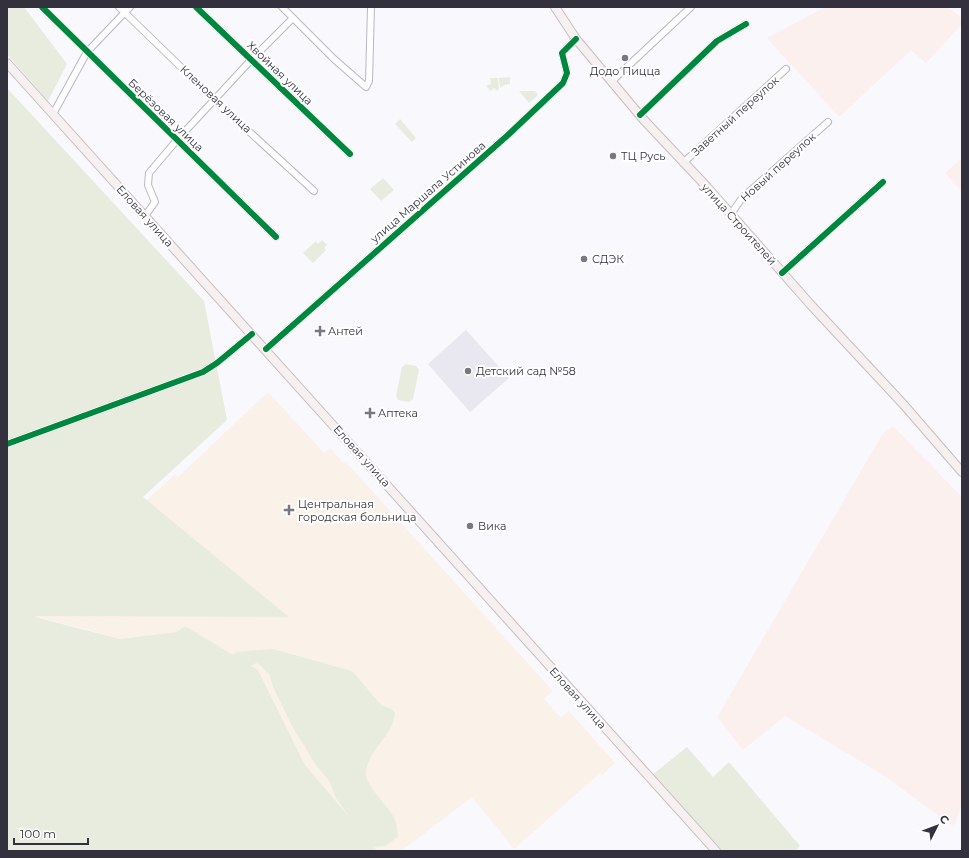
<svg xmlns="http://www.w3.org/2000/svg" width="969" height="858" font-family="Montserrat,sans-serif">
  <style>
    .built { fill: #e9e7ef }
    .industrial { fill: #fcf0ef }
    .medical { fill: #faf1e9 }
    .green { fill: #e7ecde; fill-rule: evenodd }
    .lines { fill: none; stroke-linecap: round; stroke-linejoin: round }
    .minor-casing { stroke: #b9b8c0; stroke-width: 8 }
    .major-casing { stroke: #c9bebf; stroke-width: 10 }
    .minor { stroke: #fefeff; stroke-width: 6 }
    .major { stroke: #f6f0f0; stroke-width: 8 }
    .cycleway-casing { stroke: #fff; stroke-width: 8 }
    .cycleway { stroke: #00873e; stroke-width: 6 }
    .poi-dot { fill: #797782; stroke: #fff; stroke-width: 1.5 }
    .labels { text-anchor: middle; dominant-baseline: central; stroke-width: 4; stroke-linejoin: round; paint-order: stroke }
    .poi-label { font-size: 11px; fill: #34313f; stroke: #fff; text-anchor: start }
    .street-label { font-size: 11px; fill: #34313f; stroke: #fff }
  </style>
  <rect width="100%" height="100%" fill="#f9f8fd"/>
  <!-- built -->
  <path class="built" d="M466 330 509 378 470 412 428 364Z"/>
  <!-- industrial -->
  <g class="industrial">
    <path d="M825 7H947L952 10 962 19V24L926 63 911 50 839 117 767 38Z"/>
    <path d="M962 158V192L945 173Z"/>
    <path d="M893 426 962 497V804L954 827 883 775 785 716 743 750 717 717 882 435Z"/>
  </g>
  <!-- medical -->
  <path class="medical" d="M268 392 324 453 330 448 344 464 346 462 553 691 544 699 561 718 569 711 615 763 602 775 600 773 514 849 472 797 401 851H377L305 765 258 670 177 632 120 639 81 628 35 617 34 606 175 474 178 477Z"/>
  <!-- green -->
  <g class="green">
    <path d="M7 7H24L67 64 48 101 7 54Z"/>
    <path d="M510 77V84L504 85 500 88 499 78Z"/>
    <path d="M490 78H498L499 89 497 91 494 88 491 91 486 86 491 84Z"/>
    <path d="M7 88 204 301 227 420 143 497 289 617 36 616 35 617 120 639 177 632 185 626 233 655 237 652 247 651 273 649 348 670 353 672 381 705 391 709 395 713C393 737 367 750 366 773 365 785 387 805 393 816 397 822 397 830 398 837L385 846 374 847 377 851H7ZM256 663 260 665 269 674 274 689 293 728 316 765 330 782 336 798 351 819 305 765 258 670 251 666Z"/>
    <path d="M519 91H535L538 95 529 103Z"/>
    <path d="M400 119 416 138 412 142 395 124Z"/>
    <path d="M383 178 394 190 381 201 370 189Z"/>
    <path d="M322 240 327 245 324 248 326 250 313 263 303 253 316 241 318 244Z"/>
    <path d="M406 364 416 366 419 370 413 399 409 402 398 400 396 396 402 367Z"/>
    <path d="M687 747 713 777 729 762 800 846 795 851H722L652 775Z"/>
  </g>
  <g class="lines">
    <!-- minor casing -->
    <g class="minor-casing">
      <g id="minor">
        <path d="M42 7 276 237"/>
        <path d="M119 7 218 103 314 191"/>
        <path d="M196 7 350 154"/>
        <path d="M282 7 334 59 366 87 369 81 371 7"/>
        <path d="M612 81 691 7"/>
        <path d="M53 114 87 52 130 7"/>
        <path d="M640 115 717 41 746 24"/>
        <path d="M683 163 786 69"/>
        <path d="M731 214 742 198 828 122"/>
        <path d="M145 216 155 202 148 185 149 173 177 140 251 60 293 18"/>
        <path d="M782 273 883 182"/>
        <path d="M266 349 508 135 563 83 567 73 562 53 576 39"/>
        <path d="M7 444 203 372 217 363 252 334"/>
      </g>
    </g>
    <!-- major casing -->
    <g class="major-casing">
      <g id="major">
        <path d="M555 7 576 39 643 119 707 187 810 304 904 405 962 472"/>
        <path d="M7 63C245 324 478 590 716 851"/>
      </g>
    </g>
    <!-- minor -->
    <use href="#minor" class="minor"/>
    <!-- major -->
    <use href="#major" class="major"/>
    <!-- cycleway casing -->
    <g class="cycleway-casing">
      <g id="cycleway">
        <path d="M42 7 276 237"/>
        <path d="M196 7 350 154"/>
        <path d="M640 115 717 41 746 24"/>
        <path d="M782 273 883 182"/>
        <path d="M266 349 508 135 563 83 567 73 562 53 576 39"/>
        <path d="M7 444 203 372 217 363 252 334"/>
      </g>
    </g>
    <!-- cycleway -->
    <use href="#cycleway" class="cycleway"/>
  </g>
  <!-- markers -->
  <g class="poi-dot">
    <circle cx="625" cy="58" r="4"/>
    <circle cx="613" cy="156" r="4"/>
    <circle cx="584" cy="259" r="4"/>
    <path d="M318 325h4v4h4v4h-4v4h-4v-4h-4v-4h4z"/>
    <circle cx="468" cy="371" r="4"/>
    <path d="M368 407h4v4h4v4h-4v4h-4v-4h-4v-4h4z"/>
    <path d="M287 504h4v4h4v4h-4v4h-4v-4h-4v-4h4z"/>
    <circle cx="470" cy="526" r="4"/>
  </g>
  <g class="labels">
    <!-- poi labels -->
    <g class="poi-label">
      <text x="625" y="71" text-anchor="middle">Додо Пицца</text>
      <text x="621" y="156">ТЦ Русь</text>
      <text x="592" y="259">СДЭК</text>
      <text x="328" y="331">Антей</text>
      <text x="476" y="371">Детский сад №58</text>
      <text x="378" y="413">Аптека</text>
      <text x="298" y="504">Центральная<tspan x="298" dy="13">городская больница</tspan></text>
      <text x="478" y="526">Вика</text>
    </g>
    <!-- street labels -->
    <g class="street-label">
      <text transform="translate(280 73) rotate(44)">Хвойная улица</text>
      <text transform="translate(216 99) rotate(43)">Кленовая улица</text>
      <text transform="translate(166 115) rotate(44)">Берёзовая улица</text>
      <text transform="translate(735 116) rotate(-42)">Заветный переулок</text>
      <text transform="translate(778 167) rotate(-42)">Новый переулок</text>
      <text transform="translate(428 192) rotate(-41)">улица Маршала Устинова</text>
      <text transform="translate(145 216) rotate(48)">Еловая улица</text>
      <text transform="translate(739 224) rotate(48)">улица Строителей</text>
      <text transform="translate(362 456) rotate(48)">Еловая улица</text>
      <text transform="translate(578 698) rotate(48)">Еловая улица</text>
    </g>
  </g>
  <!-- border -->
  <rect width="969" height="858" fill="none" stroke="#34313f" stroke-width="16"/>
  <!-- north arrow -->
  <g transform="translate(937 826) rotate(48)" stroke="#ffffff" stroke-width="3" paint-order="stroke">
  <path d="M0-3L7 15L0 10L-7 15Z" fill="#34313f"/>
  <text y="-6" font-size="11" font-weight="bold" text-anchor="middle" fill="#34313f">С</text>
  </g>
  <!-- scale -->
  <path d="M14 838v6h74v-6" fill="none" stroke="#34313f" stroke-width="2"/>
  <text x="20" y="838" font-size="12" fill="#34313f" stroke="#ffffff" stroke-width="3" paint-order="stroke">100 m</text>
</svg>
